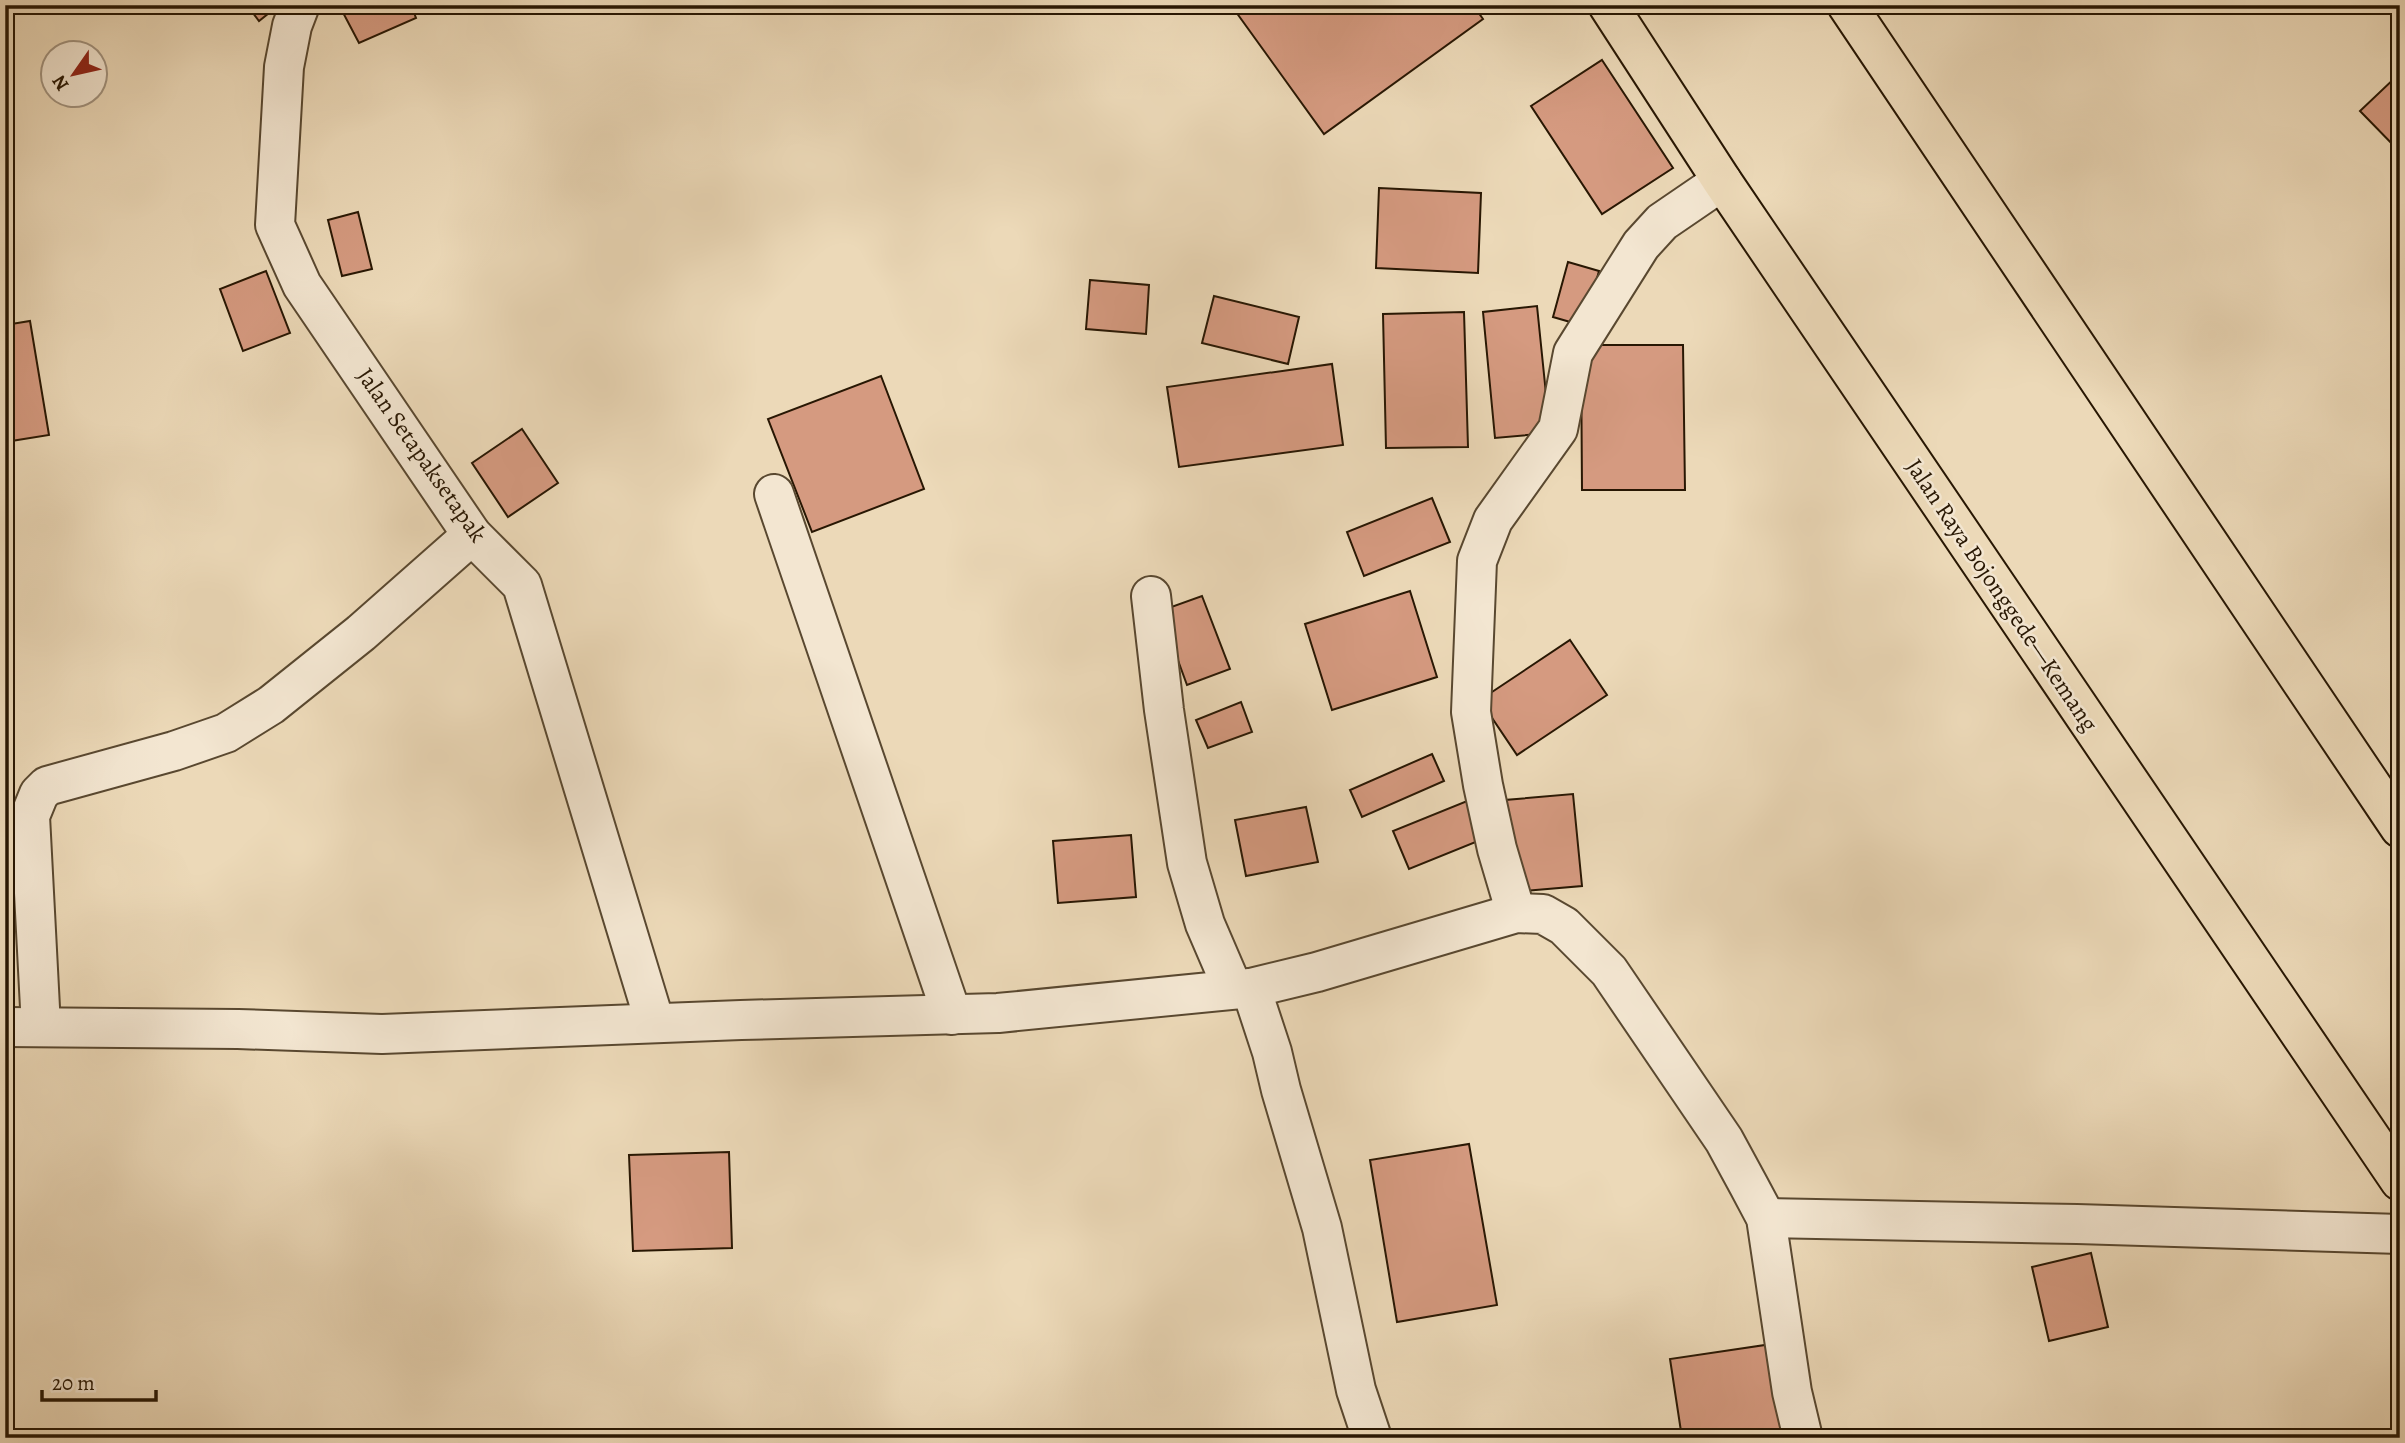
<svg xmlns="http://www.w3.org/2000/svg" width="2405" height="1443" font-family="Alegreya,serif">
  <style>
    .building { fill: #d59a80; stroke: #281703; stroke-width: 2 }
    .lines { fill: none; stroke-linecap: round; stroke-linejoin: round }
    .street-casing { stroke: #594830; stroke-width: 42 }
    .highway-casing { stroke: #281703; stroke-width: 42 }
    .street { stroke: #f3e6d1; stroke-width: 38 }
    .highway { stroke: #ecd9b8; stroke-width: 38 }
    .labels { text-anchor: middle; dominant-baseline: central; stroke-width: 5; stroke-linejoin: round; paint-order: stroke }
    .street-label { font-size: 24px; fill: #281703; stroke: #f3e6d1 }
  </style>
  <rect width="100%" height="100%" fill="#ecd9b8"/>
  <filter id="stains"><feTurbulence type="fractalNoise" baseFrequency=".00286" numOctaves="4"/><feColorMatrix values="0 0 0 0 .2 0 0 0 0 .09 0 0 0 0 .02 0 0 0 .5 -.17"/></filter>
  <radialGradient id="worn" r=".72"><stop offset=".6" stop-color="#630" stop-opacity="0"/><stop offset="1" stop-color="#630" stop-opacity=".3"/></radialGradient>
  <!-- building -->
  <g class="building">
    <path d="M247 5H279L259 21Z"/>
    <path d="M339 5H411L416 18 359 43Z"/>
    <path d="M1231 5H1473L1483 19 1324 134Z"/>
    <path d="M1602 60 1673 168 1602 214 1531 106Z"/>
    <path d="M2400 73V152L2360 111Z"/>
    <path d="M1379 188 1481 193 1478 273 1376 268Z"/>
    <path d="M358 212 372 269 342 276 328 220Z"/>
    <path d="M1568 262 1599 271 1584 326 1553 317Z"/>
    <path d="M266 271 290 333 243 351 220 289Z"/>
    <path d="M1090 280 1149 285 1146 334 1086 329Z"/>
    <path d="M1214 296 1299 317 1288 364 1202 343Z"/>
    <path d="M1537 306 1550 433 1495 438 1483 312Z"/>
    <path d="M1464 312 1468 447 1386 448 1383 314Z"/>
    <path d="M30 321 49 435 5 442V325Z"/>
    <path d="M1581 345H1683L1685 490H1582Z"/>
    <path d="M1332 364 1343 445 1179 467 1167 387Z"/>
    <path d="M881 376 924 489 812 532 768 419Z"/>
    <path d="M522 429 558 483 508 517 472 463Z"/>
    <path d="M1432 498 1450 542 1364 576 1347 532Z"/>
    <path d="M1410 591 1437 677 1332 710 1305 624Z"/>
    <path d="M1202 596 1230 669 1187 685 1160 611Z"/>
    <path d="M1570 640 1607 695 1517 755 1480 700Z"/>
    <path d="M1241 702 1252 732 1208 748 1196 720Z"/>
    <path d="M1432 754 1444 781 1362 817 1350 790Z"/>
    <path d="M1573 794 1582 886 1514 892 1505 800Z"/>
    <path d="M1477 797 1493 835 1409 869 1393 831Z"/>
    <path d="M1306 807 1318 862 1246 876 1235 820Z"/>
    <path d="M1131 835 1136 897 1058 903 1053 841Z"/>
    <path d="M1469 1144 1497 1305 1397 1322 1370 1160Z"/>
    <path d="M729 1152 732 1248 633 1251 629 1155Z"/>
    <path d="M2091 1253 2108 1327 2049 1341 2032 1267Z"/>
    <path d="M1772 1344 1785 1429 1727 1438H1682L1670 1359Z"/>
  </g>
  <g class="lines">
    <!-- street casing -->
    <g class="street-casing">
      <g id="street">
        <path d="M300 5 292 26 284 67 275 225 302 285 472 535 522 585 655 1023"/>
        <path d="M774 494 952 1015"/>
        <path d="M1151 596 1164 710 1187 863 1205 924 1233 989"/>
        <path d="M1516 913 1497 849 1483 785 1471 712 1477 561 1493 520 1558 429 1573 353 1641 245 1662 222 1722 181"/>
        <path d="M5 1027 238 1029 382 1034 741 1020 998 1013 1251 988"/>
        <path d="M41 1027 30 816 39 794 47 786 174 751 226 733 271 705 361 633 472 535"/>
        <path d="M1766 1218 2077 1224 2400 1234"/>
        <path d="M1372 1438 1356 1390 1322 1228 1281 1090 1272 1052 1251 988 1317 972 1516 913 1543 914 1564 926 1609 971 1724 1140 1749 1186 1766 1218 1792 1392 1803 1438"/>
      </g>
    </g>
    <!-- highway casing -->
    <g class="highway-casing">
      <g id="highway">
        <path d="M1608 5 1722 181 2400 1181"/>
        <path d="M1847 5 2400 828"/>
      </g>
    </g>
    <!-- street -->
    <use href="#street" class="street"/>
    <!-- highway -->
    <use href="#highway" class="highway"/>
  </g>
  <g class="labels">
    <!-- street labels -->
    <g class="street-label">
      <text transform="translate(422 455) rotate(55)">Jalan Setapaksetapak</text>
      <text transform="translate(2002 595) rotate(56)">Jalan Raya Bojonggede—Kemang</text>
    </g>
  </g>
  <!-- margin -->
  <rect width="2405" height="1443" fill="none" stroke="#ecd9b8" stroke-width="28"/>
  <rect x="7" y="7" width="2391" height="1429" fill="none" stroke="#281703" stroke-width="3.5"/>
  <rect x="14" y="14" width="2377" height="1415" fill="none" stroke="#281703" stroke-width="2"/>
  <!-- north arrow -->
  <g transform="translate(74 74) rotate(236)"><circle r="33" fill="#f3e6d1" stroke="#a2937f" stroke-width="2"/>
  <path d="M0-5L12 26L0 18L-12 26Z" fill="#8f2418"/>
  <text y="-10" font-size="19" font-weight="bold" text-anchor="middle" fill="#281703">N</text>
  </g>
  <!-- scale -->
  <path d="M42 1390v10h114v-10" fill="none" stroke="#281703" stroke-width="3.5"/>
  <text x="52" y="1390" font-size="21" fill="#281703" stroke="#f3e6d1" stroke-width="5" paint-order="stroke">20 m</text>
  <rect width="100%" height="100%" filter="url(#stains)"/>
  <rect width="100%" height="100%" fill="url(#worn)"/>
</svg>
